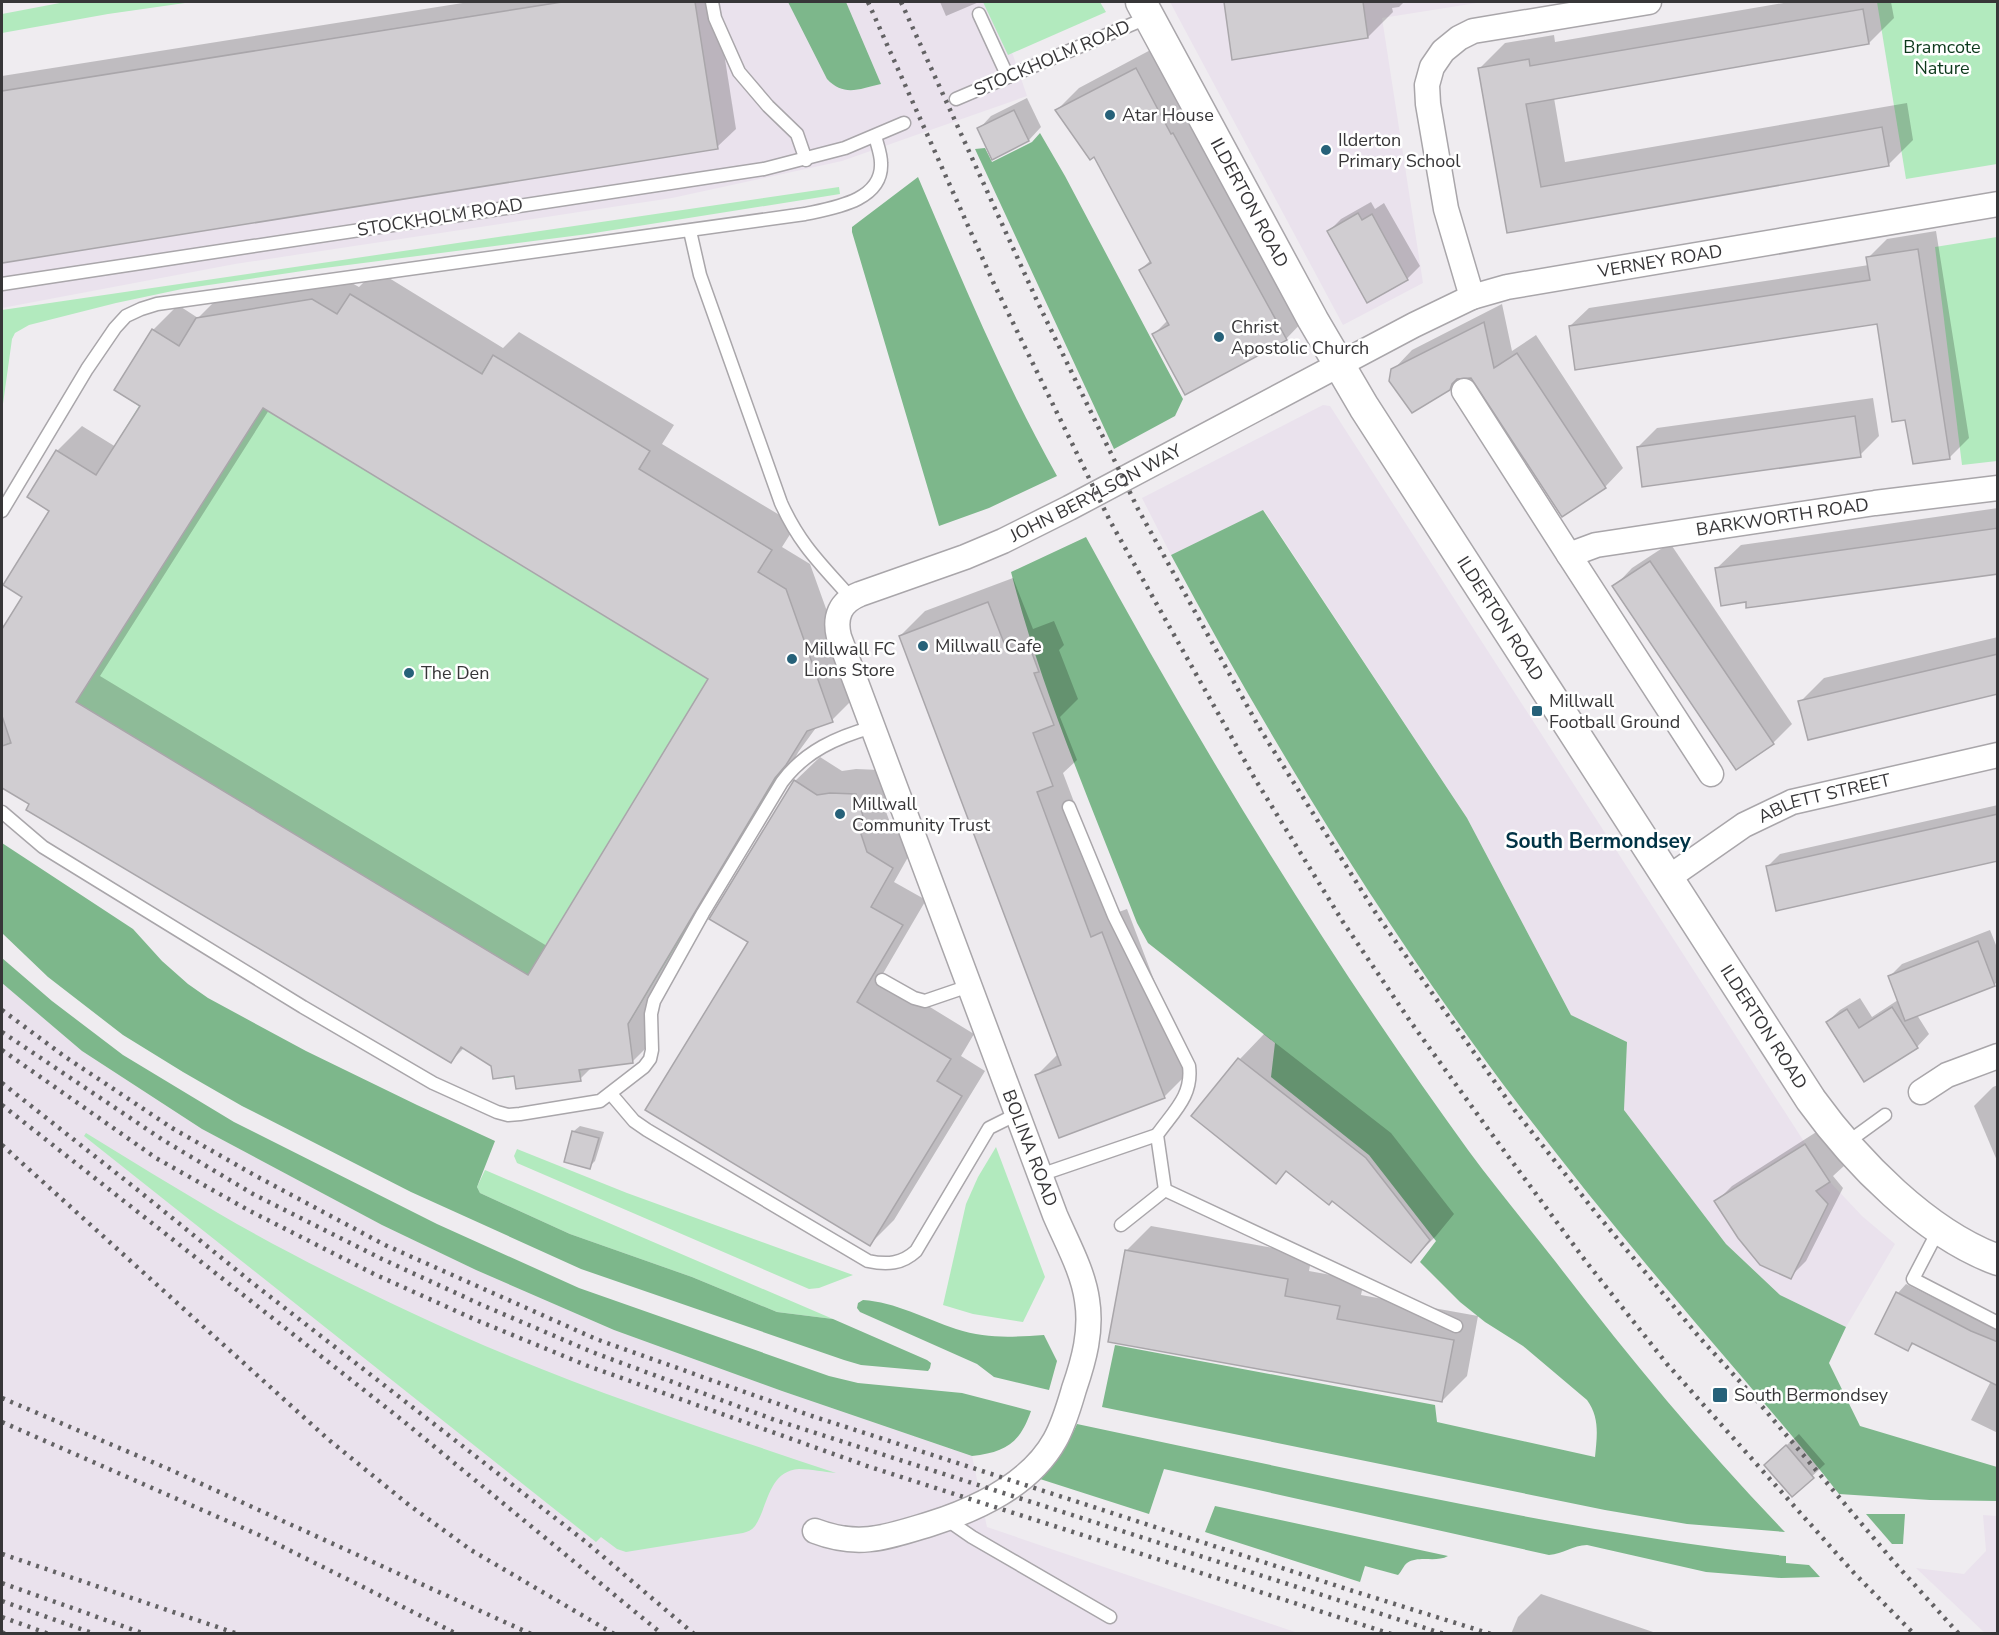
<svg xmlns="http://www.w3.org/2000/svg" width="1999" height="1635" font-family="'Nunito Sans',sans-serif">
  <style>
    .built { fill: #eae2ed }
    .green { fill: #b2eabe }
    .forest { fill: #7db78b }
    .shadow { fill: #0003; fill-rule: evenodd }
    .building { fill: #d0cdd1; stroke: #a9a6aa; stroke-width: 1.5; fill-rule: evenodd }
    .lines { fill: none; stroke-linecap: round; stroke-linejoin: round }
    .service-casing { stroke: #a9a6aa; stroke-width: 15 }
    .minor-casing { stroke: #a9a6aa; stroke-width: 27 }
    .tertiary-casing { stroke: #a9a6aa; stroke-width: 33 }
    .service { stroke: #fff; stroke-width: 12 }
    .minor { stroke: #fff; stroke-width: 24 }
    .tertiary { stroke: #fff; stroke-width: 30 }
    .rail { stroke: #636264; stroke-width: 4.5; stroke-dasharray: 3 6; stroke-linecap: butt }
    .poi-dot { fill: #266179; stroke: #fff; stroke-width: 2 }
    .labels { text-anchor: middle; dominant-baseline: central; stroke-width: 5; stroke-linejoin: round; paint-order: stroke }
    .park-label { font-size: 18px; fill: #0d391c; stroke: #fff }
    .street-label { font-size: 18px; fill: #373638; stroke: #fff }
    .poi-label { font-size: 18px; fill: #373638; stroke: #fff; text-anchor: start }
    .quarter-label { font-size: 21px; font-weight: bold; fill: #003345; stroke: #fff }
  </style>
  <rect width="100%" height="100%" fill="#efecf0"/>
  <!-- built -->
  <g class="built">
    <path d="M556 2H987L1013 55 1027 96 842 161 672 198 235 264 2 308V310V91Z"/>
    <path d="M1170 2H1483L1382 18 1423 283 1343 325Z"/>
    <path d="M1323 405 1330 406 1830 1182 1862 1216 1895 1244 1846 1327 1780 1295 1726 1244 1624 1110 1627 1042 1571 1015 1467 818 1264 510 1171 555 1142 498Z"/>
    <path d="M2 983 82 1051 202 1129 382 1225 476 1270 614 1330 782 1391 972 1456 987 1527 1298 1633H2Z"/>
    <path d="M1983 1515 1997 1516V1633H1985L1916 1568 1964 1574 1986 1551Z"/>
  </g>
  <!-- green -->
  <g class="green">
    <path d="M65 2H192L108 14 2 33V14Z"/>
    <path d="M983 2H1100L1106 12 1008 55Z"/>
    <path d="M1877 2H1997V164L1906 179Z"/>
    <path d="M839 187 840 194 588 234 309 270 182 289 116 303 29 325 15 333 12 339 2 411V310Z"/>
    <path d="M1997 237V461L1962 465 1935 247Z"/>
    <path d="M350 294 481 374 493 355 650 451 639 469 772 550 758 572 786 589 833 722 806 731 623 1033 630 1038 633 1063 580 1070 581 1081 516 1089 514 1077 493 1079 490 1056 472 1045 468 1052 460 1047 451 1063 26 810 29 804 2 788V746L11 742 2 716V629L139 406 114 390 152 329 179 346 196 318 312 299 337 314Z"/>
    <path d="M86 1133C130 1160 174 1187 218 1213 281 1250 346 1282 412 1313 549 1378 693 1425 836 1473 824 1472 811 1469 799 1469 768 1471 768 1507 755 1526 752 1530 747 1532 743 1533L626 1552 617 1549 601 1537 596 1542 84 1136Z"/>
    <path d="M996 1147 1045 1277 1023 1322 973 1314 943 1305 966 1204 978 1177Z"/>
    <path d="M517 1149 627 1193 853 1275 819 1288 809 1289 517 1163 514 1156Z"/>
    <path d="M485 1170 833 1319 777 1312 692 1277 570 1234 480 1193 477 1187Z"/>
  </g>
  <!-- forest -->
  <g class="forest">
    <path d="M788 2H846L881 84C859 89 844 97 827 79Z"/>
    <path d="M1040 133 1065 176 1183 399 1175 416 1114 449 975 149 985 148 992 162 1032 142Z"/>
    <path d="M918 177C961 278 1003 380 1057 476L989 508 939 526 852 232V227Z"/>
    <path d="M1263 510 1467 818 1571 1015 1627 1042 1624 1110 1726 1244 1780 1295 1846 1327 1829 1363 1860 1426 1997 1467V1501L1930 1500 1839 1494C1784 1424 1724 1357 1667 1289 1616 1229 1566 1167 1518 1104 1387 932 1273 745 1171 555Z"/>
    <path d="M1086 537C1201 749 1327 955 1468 1150 1496 1188 1526 1224 1555 1261 1627 1355 1702 1446 1785 1532L1687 1524 1605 1510 1102 1407 1115 1345 1435 1405 1437 1422 1595 1457C1597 1436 1600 1418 1587 1400L1523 1346 1485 1322 1460 1302 1420 1262 1436 1241 1369 1155 1271 1077 1275 1043 1148 943 1137 923C1092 807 1042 692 1011 572Z"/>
    <path d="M2 843 133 929 162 961 188 984 208 998 306 1051 417 1105 495 1141 477 1187 480 1193 570 1234 692 1277 777 1312 833 1319 927 1360 931 1363 930 1368 928 1371 861 1365 844 1360 581 1269 411 1192 242 1106 183 1072 123 1035 48 977 2 933Z"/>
    <path d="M2 958 52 1001 123 1055 234 1122 437 1224 579 1288 829 1376 858 1383 962 1393 1031 1411C1020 1443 1006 1452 972 1456L782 1391 614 1330 476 1270 382 1225 202 1129 82 1051 2 983Z"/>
    <path d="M863 1300C895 1302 926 1319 956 1329 987 1339 1012 1337 1044 1335L1057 1361 1049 1390 994 1377 977 1364 860 1312 857 1308 858 1303Z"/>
    <path d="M1077 1424C1185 1447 1293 1470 1401 1492 1529 1518 1656 1542 1786 1556V1563L1809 1565 1820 1577 1781 1578 1706 1572 1587 1545C1573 1545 1563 1554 1549 1555L1164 1469 1149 1514 1040 1479C1057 1463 1067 1446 1077 1424Z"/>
    <path d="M1215 1506 1448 1556C1436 1563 1419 1555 1407 1563 1404 1565 1401 1572 1398 1575L1365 1566 1360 1582 1205 1532Z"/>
    <path d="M1866 1514H1905L1903 1544H1892Z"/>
  </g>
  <!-- shadow -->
  <g class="shadow">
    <path d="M469 2H716L736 129 717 147 2 262V76Z"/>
    <path d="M940 2H979L946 16Z"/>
    <path d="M1225 2H1404L1399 7 1392 8 1393 12 1368 37 1233 58Z"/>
    <path d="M1789 2H1891L1894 18 1869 43 1554 98 1565 162 1907 103 1913 140 1888 165 1508 231 1480 68 1505 43 1554 35 1555 42Z"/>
    <path d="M1158 46 1308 316 1286 339 1154 334 1168 320 1140 270 1151 260 1095 155 1057 110 1079 88Z"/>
    <path d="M1027 98 1041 127 1029 140 993 158 979 129 991 116Z"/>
    <path d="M1371 202 1375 209 1384 203 1420 266 1408 278 1368 301 1329 231 1341 219Z"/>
    <path d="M1936 231 1969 438 1950 457 1907 418 1878 322 1570 326 1589 308 1869 265 1868 258 1887 239Z"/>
    <path d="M376 270 503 348 519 332 674 425 662 444 796 525 782 547 810 564 857 695 832 720 818 725 799 751 652 998 657 1037 632 1062 592 1067 580 1079 516 1075 493 1065 464 1048 451 1061 2 786V626L6 625 24 596 51 511 57 451 82 426 116 447 142 405 153 330 178 305 198 318 223 293 337 275 359 287ZM269 410 710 678 547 946 100 676Z"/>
    <path d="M1502 304 1512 351 1536 335 1623 468 1605 487 1472 376 1461 377 1449 389 1393 370 1412 350Z"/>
    <path d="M1873 398 1879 436 1860 455 1638 447 1657 428Z"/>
    <path d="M1998 508V573L1748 601 1717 568 1741 545Z"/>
    <path d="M1670 543 1792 724 1773 743 1614 587 1632 568Z"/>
    <path d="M1013 578 1033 629 1054 621 1064 645 1059 650 1078 699 1060 717 1077 760 1063 773 1116 913 1127 909 1189 1072 1164 1097 1037 1075 1059 1053 900 636 925 611Z"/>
    <path d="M1998 637V693L1800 702 1824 678Z"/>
    <path d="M820 757 842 771 856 769 880 770 887 791 885 809 892 828 916 843 894 882 926 900 881 977 974 1034 961 1056 985 1071 894 1220 870 1244 750 941 795 781Z"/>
    <path d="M1998 805V860L1767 867 1780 854Z"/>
    <path d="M1990 930 1998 950V981L1994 985 1917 1015 1929 1034 1917 1047 1827 1022 1840 1010 1860 998 1872 1017 1898 1000 1889 977 1902 964Z"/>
    <path d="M1264 1034 1391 1133 1454 1214 1436 1236 1411 1261 1332 1200 1287 1170 1276 1182 1193 1116 1240 1059Z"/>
    <path d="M1998 1085V1163L1974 1106 1993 1087Z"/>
    <path d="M580 1126 604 1132 595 1161 589 1167 574 1131Z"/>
    <path d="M1821 1129 1845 1165 1833 1176 1843 1188 1806 1261 1790 1277 1716 1202 1732 1186Z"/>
    <path d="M1151 1226 1312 1255 1309 1271 1364 1281 1361 1295 1478 1316 1467 1376 1442 1401 1126 1251Z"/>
    <path d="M1906 1284 1998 1330V1433L1971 1420 1991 1381 1914 1343 1908 1349 1877 1334 1898 1293Z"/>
    <path d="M1799 1434 1825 1464 1792 1495 1778 1453Z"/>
    <path d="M1541 1594 1659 1634H1511L1518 1617Z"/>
  </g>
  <!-- building -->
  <g class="building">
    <path d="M562 2H695L718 149 2 263V91Z"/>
    <path d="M1224 2H1363L1368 38 1232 60Z"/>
    <path d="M1863 9 1869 44 1526 104 1541 187 1882 127 1889 166 1507 233 1478 68 1529 59 1530 66Z"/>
    <path d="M1136 68 1171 134 1173 133 1287 340 1185 395 1152 334 1169 325 1139 270 1151 263 1094 157 1090 160 1055 110Z"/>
    <path d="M1014 110 1029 141 992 160 977 128Z"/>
    <path d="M1358 213 1362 220 1372 214 1408 280 1367 303 1327 231Z"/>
    <path d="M1918 249 1950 459 1913 464 1905 420 1892 422 1877 324 1575 370 1569 326 1870 280 1866 257Z"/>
    <path d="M350 294 482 374 493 355 650 451 639 469 772 550 758 572 786 589 833 722 807 731 786 765 775 778 628 1024 633 1063 579 1070 581 1081 516 1089 514 1076 493 1079 491 1066 461 1047 451 1063 26 810 29 804 2 788V746L11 743 2 716V629L22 597 3 585 49 511 27 497 56 450 96 475 140 406 114 390 152 329 179 346 196 318 312 299 337 314ZM263 408 708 679 528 975 76 702Z"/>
    <path d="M1484 322 1494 368 1517 353 1606 488 1562 517 1471 378 1457 379 1452 384 1450 390 1412 413 1389 381 1391 369Z"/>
    <path d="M1855 416 1861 457 1642 487 1637 447Z"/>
    <path d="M1998 528V574L1746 608V602L1721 606 1715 568Z"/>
    <path d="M1650 561 1774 744 1736 770 1612 586Z"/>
    <path d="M988 602 1008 653 1029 645 1039 672 1034 673 1054 725 1033 733 1053 786 1037 792 1091 937 1102 932 1165 1098 1059 1138 1035 1075 1061 1065 899 636Z"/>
    <path d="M1998 654V694L1808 740 1798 701Z"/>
    <path d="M794 780 817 795 830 793 856 794 863 816 861 834 867 852 893 868 871 907 903 925 857 1002 951 1059 937 1081 962 1096 870 1246 645 1110 748 942 709 919Z"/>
    <path d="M1998 814V861L1776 911 1766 866Z"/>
    <path d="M1978 941 1995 986 1905 1021 1888 976Z"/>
    <path d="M1892 1007 1918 1048 1864 1082 1826 1022 1847 1009 1859 1028Z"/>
    <path d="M1238 1058 1366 1158 1430 1240 1411 1263 1332 1201 1329 1205 1286 1171 1276 1184 1191 1116Z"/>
    <path d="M572 1131 599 1138 590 1169 564 1162Z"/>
    <path d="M1805 1144 1830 1182 1816 1191 1828 1204 1791 1279 1760 1265 1738 1238 1714 1201Z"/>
    <path d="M1125 1250 1288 1279 1285 1296 1340 1306 1337 1319 1454 1340 1442 1402 1108 1342Z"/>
    <path d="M1896 1292 1971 1331 1998 1342V1386L1912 1343 1908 1351 1875 1334Z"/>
    <path d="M1786 1445 1814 1478 1792 1497 1764 1465Z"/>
  </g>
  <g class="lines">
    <!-- service casing -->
    <g class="service-casing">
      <g id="service">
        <path d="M712 2 715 18 739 72 768 106 797 134 806 160"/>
        <path d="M979 14 1008 77"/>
        <path d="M956 99 1149 17"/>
        <path d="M690 231 700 275 781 503C800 545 821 564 851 598"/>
        <path d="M2 284 764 169 845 148 904 123"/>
        <path d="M2 511 87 369 115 328 126 316 141 309 157 304 805 214C833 208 883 201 881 163 881 154 877 144 875 136"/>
        <path d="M1069 807 1114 916 1189 1066C1193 1096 1173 1112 1157 1135L1165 1190"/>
        <path d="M2 812 43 847 303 1007 433 1083 497 1112 508 1115 520 1114 600 1101 644 1067 650 1059 652 1050 651 1014 654 1001 703 913 782 782C805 751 837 737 873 727"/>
        <path d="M882 980 914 998 925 1001 969 986"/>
        <path d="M611 1094 634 1121 647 1130 868 1261C887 1265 902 1264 916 1251L989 1128 1017 1114"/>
        <path d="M1845 1144 1885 1115"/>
        <path d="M1040 1175 1157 1135"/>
        <path d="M1165 1190 1456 1326"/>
        <path d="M1121 1225 1165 1190"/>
        <path d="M1939 1229 1913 1279 1998 1323"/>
        <path d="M946 1519 972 1537 1110 1617"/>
      </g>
    </g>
    <!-- minor casing -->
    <g class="minor-casing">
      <g id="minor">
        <path d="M1472 297 1446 209 1428 104 1427 85 1432 67 1443 51 1459 38 1473 31 1649 2"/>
        <path id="s1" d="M1464 391 1569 555 1596 545 1875 503 1998 488"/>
        <path d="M1569 555 1711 774"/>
        <path id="s2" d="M1668 878 1744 825 1792 802 1998 755"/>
        <path d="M1921 1092 1947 1075 1998 1056"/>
        <path id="s3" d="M815 1531C859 1548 887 1537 930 1524 977 1509 1030 1485 1055 1440 1064 1424 1069 1406 1074 1389 1084 1360 1092 1331 1087 1300 1083 1271 1067 1243 1055 1215L839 637C834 617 840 602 860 594L965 557 1003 541 1069 508 1414 325 1472 297 1507 287 1998 204"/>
      </g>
    </g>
    <!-- tertiary casing -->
    <g class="tertiary-casing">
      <g id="tertiary">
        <path id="s4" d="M1141 2 1313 320 1364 407 1811 1100C1855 1161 1926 1234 1998 1260"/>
      </g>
    </g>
    <!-- service -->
    <use href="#service" class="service"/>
    <!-- minor -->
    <use href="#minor" class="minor"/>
    <!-- tertiary -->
    <use href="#tertiary" class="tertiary"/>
    <!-- rail -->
    <g class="rail">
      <path d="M868 2 994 284 1110 521 1255 779 1343 922 1410 1021 1488 1129 1584 1259 1667 1364 1854 1573 1914 1634"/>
      <path d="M901 2 1038 303 1138 509 1260 729 1377 915 1516 1112 1596 1213 1700 1338 1754 1397 1894 1562 1959 1634"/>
      <path d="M2 1010 64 1056 172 1128 256 1176 385 1245 596 1339 812 1416 1353 1591 1491 1634"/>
      <path d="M2 1032 163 1140 253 1194 382 1259 482 1305 592 1352 775 1420 1444 1634"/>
      <path d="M2 1050 156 1158 248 1210 374 1274 476 1320 588 1366 867 1466 1391 1634"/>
      <path d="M2 1083 139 1191 250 1281 586 1542 694 1634"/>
      <path d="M2 1105 402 1420 662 1634"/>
      <path d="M2 1145 329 1440 409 1505 471 1550 614 1634"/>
      <path d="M2 1398 171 1470 531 1634"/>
      <path d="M2 1422 259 1535 457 1634"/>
      <path d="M2 1554 238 1634"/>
      <path d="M2 1583 145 1634"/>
      <path d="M2 1601 95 1634"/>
      <path d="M2 1617 49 1634"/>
      <path d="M2 1632 5 1634"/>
    </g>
  </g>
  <!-- markers -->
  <g class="poi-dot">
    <circle cx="1110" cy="115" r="6"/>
    <circle cx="1326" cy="150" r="6"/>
    <circle cx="1219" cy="337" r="6"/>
    <circle cx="923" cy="646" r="6"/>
    <circle cx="792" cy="659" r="6"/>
    <circle cx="409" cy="673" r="6"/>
    <rect x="1531" y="705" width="12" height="12" rx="3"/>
    <circle cx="840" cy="814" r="6"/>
    <rect x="1712" y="1387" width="16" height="16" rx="3"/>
  </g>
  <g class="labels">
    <!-- park labels -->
    <g class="park-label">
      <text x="1942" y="47">Bramcote<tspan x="1942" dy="21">Nature</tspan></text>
    </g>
    <!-- street labels -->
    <g class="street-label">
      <text transform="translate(1052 58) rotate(-23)">STOCKHOLM ROAD</text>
      <text stroke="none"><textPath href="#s4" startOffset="228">ILDERTON ROAD</textPath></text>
      <text transform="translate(440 217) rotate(-9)">STOCKHOLM ROAD</text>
      <text stroke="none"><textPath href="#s3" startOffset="2052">VERNEY ROAD</textPath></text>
      <text stroke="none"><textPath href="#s3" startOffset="1436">JOHN BERYLSON WAY</textPath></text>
      <text stroke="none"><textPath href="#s1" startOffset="412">BARKWORTH ROAD</textPath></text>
      <text stroke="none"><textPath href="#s4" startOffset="714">ILDERTON ROAD</textPath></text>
      <text stroke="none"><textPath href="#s2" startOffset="178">ABLETT STREET</textPath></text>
      <text stroke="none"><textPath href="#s4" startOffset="1200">ILDERTON ROAD</textPath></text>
      <text transform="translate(1030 1148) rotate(69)">BOLINA ROAD</text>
    </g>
    <!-- poi labels -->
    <g class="poi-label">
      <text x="1122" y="115">Atar House</text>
      <text x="1338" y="140">Ilderton<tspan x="1338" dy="21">Primary School</tspan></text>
      <text x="1231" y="327">Christ<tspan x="1231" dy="21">Apostolic Church</tspan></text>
      <text x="935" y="646">Millwall Cafe</text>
      <text x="804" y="649">Millwall FC<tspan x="804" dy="21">Lions Store</tspan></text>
      <text x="421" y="673">The Den</text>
      <text x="1549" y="701">Millwall<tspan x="1549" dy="21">Football Ground</tspan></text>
      <text x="852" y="804">Millwall<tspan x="852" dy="21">Community Trust</tspan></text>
      <text x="1734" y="1395">South Bermondsey</text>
    </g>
    <!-- quarter labels -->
    <g class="quarter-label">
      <text x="1598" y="841">South Bermondsey</text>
    </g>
  </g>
  <!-- border -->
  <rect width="1999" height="1635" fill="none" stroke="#373638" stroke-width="6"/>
</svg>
